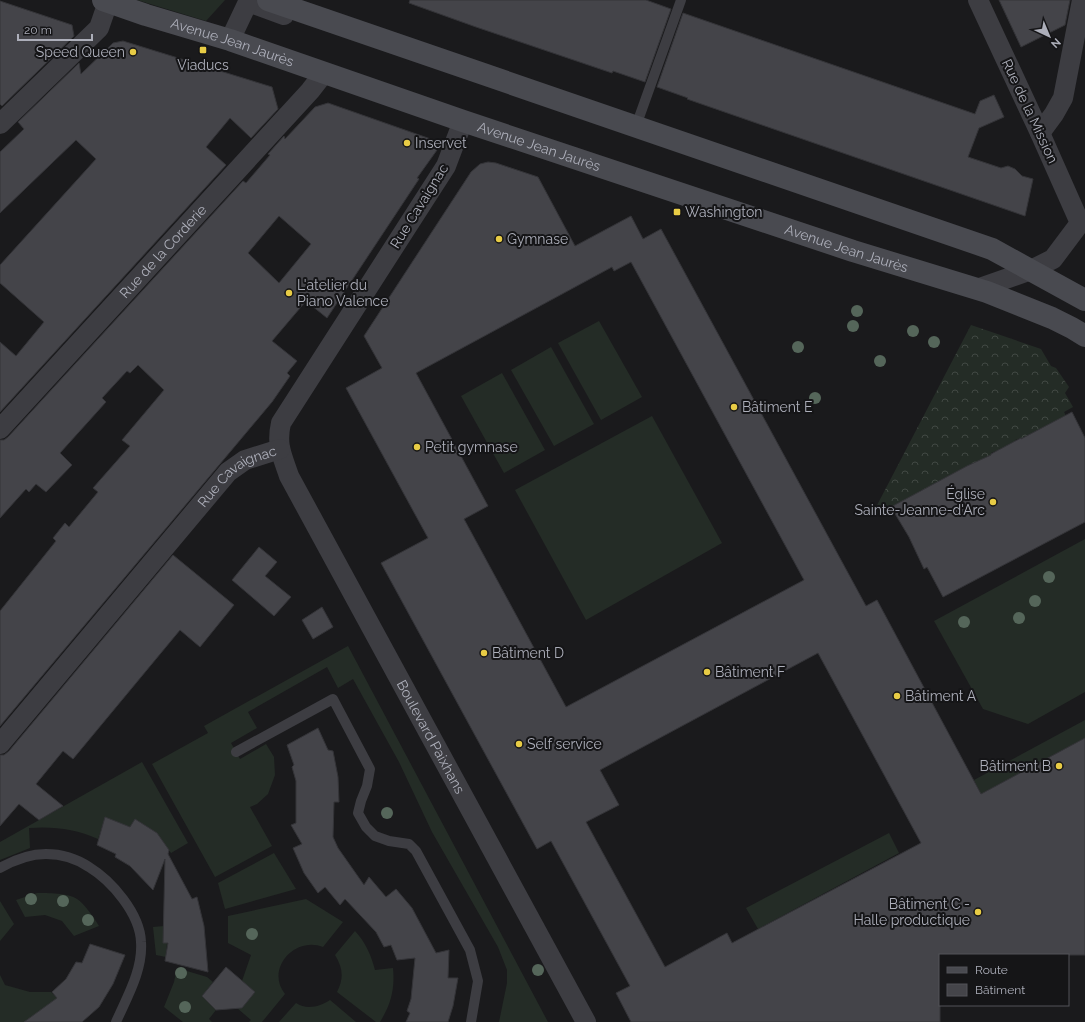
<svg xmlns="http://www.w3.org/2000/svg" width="1085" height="1022" font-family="Raleway,sans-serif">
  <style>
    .grass { fill: #242c26 }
    .forest { fill: url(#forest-crowns) }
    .building { fill: #444449; stroke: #343438; fill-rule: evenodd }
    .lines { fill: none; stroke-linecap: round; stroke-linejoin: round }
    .service { stroke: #3d3d42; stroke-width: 10 }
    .minor { stroke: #3d3d42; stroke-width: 20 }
    .secondary { stroke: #494a50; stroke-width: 22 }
    .tree { fill: #55665a }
    .poi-dot { fill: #e8cc45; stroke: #151517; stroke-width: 1.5 }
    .labels { text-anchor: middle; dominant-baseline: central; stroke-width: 4; stroke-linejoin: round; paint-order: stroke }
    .street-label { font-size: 14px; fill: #adafba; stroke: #151517 }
    .poi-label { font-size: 14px; fill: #adafba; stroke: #151517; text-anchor: start }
  </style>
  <defs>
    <pattern id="forest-crowns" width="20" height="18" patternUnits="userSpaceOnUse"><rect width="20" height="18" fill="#242c26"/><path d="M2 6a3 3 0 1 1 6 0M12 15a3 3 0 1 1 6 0" fill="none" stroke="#414843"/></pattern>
  </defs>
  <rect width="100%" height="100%" fill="#1a1a1c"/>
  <!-- grass -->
  <g class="grass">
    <path d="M137 0H225L206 21Z"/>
    <path d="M599 321 642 397 601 420 558 343Z"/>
    <path d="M551 347 594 424 554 446 511 370Z"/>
    <path d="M502 373 545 450 504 473 461 396Z"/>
    <path d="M652 416 722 543 586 620 515 490Z"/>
    <path d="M1085 539V692L1028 724 983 709 934 621Z"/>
    <path d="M348 646 548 1022H499L507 983V970L498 947 432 832 399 762 353 679 338 688 327 667 248 712 257 728 231 743 240 759 266 744 274 757 275 775 268 794 257 804 250 807 272 846 215 877 152 764 208 733 204 726Z"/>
    <path d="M1085 720V738L981 794 974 780Z"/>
    <path d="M142 762 188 843 171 853 157 833 135 819 130 827 105 818 98 839C76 829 53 826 29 828L30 848 0 860V842Z"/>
    <path d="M889 833 899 853 758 929 746 908Z"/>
    <path d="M274 853 296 889 225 909 218 883Z"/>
    <path d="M37 893C47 893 69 893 77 899 85 904 94 918 99 926L74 936 62 921 45 915 25 917 16 900Z"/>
    <path d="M306 899 343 922 323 947C295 936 265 969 285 994L262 1022H249L251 1020 237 1008 216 1010 209 1019 212 1022H183L164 1007 174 982 177 968 207 977 213 982 202 996 216 1010 242 1008 255 992 242 981 251 955 228 943V916Z"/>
    <path d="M0 901 14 924 0 941Z"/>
    <path d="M164 926 163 942 167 943 166 957 156 955 153 927Z"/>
    <path d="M355 931C366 943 371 955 375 970L393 968C395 989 391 1004 380 1022H376L337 992C344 978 343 968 335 955Z"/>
    <path d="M0 975 5 985 30 992H51L57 998 43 1022H0Z"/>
    <path d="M330 1000 356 1022H279L296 1003C306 1010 320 1007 330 1000Z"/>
  </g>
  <!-- forest -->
  <path class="forest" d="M971 325 1041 349 1051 366 1056 368 1069 387 1065 393 1073 407 1064 412 1066 416 1021 439V438L1015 440 1016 442 997 452 996 451 991 453V455L925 490 924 489 920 491 921 492 876 515 874 511Z"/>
  <!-- building -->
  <g class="building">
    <path d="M410 0H646L671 9 645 82 613 71 612 73 476 27 409 3Z"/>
    <path d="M999 0H1070L1065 25 1021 47Z"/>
    <path d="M0 1 72 25 74 36 2 106 0 104Z"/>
    <path d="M683 13 975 114 980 101 994 95 1004 117 979 128 968 157 1001 168 1008 166 1015 169 1022 176 1033 179 1025 216 687 99 688 98 657 87Z"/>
    <path d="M123 41 272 87 278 109 251 138 230 118 206 147 226 165 0 412V342L16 356 44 322 0 283V265L96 159 76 140 0 213V152L24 129 18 122 79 63 81 74 113 43Z"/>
    <path d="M328 103 442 143 417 178 419 179 327 318 306 301 272 341 297 361 287 373 290 376 272 402 0 726V611L56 541 53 538 65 523 69 527 98 492 93 488 130 446 122 440 164 390 138 365 130 373 127 371 102 398 106 402 60 453 72 465 46 492 36 484 29 492 26 489 0 518V440H4L8 437 243 181 246 183 270 155 268 154 284 136 285 139 315 107ZM279 216 311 244 279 283 248 253Z"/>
    <path d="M488 162 496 163 538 177 575 246 631 216 643 239 661 229 866 606 877 600 981 794 1085 738V955H940V1022H631L616 993 630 986 551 841 537 849 381 563 428 538 346 388 382 368 364 336 471 172 480 164ZM631 262 804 580 566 707 464 519 488 506 416 373 612 267 614 271ZM818 653 921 843 732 943 727 933 665 967 586 822 619 805 600 770Z"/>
    <path d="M1072 412 1085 438V522L943 597 927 567 924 569 909 537 891 507 967 466 991 455V454L1021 438V439Z"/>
    <path d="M259 547 277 562 265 576 291 597 274 616 232 580Z"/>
    <path d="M173 555 234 605 200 647 180 630 73 759 63 751 36 784 63 806 39 820 19 804 0 826V755H4L9 751Z"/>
    <path d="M322 607 333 627 313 639 302 620Z"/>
    <path d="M318 728 328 750 333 751 338 777 339 802H334L333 837 338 848 364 885 369 877 386 897 396 889 412 908 436 953 449 950 448 978H458L453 1006 448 1022H406L410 1013 407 1011 411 999 415 958 397 960 391 945 384 947 376 932 345 899 340 905 325 887 318 893 304 873 293 848 302 844 291 825 296 823V781L292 767 294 765 287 745Z"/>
    <path d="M105 817 130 827 135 819 157 833 169 850 168 854 192 899 197 897 204 926 208 972 165 961 168 943H163L165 859 153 890 130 866 115 857 116 854 97 845Z"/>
    <path d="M90 944 125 955 113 984 99 1007 82 1022H24L57 998 52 992 66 979 76 962 82 963Z"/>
    <path d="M226 967 255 992 242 1008 216 1010 202 996Z"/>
  </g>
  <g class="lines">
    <!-- service -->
    <g class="service">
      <path d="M636 126 681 0"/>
      <path d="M236 752 333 699 370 769 367 786 361 801 358 813 366 827 375 836 389 841 409 844 416 851 470 950 478 981 471 1022"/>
      <path d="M0 868C14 860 30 854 46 854 61 854 77 859 89 867 112 881 140 914 141 942 143 970 127 997 116 1022"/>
    </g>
    <!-- minor -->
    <g class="minor">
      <path d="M248 2 284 15"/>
      <path d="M230 40 249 0"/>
      <path id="s1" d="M463 121 446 166 281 423C276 445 282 455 289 476L586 1022"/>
      <path d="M0 124 99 28 108 2"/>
      <path d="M1040 133 1054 114 1063 98 1082 0"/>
      <path d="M977 289 1031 270 1053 259 1080 223 1040 133 978 0"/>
      <path id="s2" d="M0 429 310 91 324 73"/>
      <path id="s3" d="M0 744 228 472 245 460 280 449"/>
    </g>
    <!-- secondary -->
    <g class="secondary">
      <path id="s4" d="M103 0 146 15 230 40 463 121 853 251 987 292 1052 318 1072 328 1085 336"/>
      <path d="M268 0 992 249 1085 300"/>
    </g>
  </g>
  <!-- trees -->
  <g class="tree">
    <circle cx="857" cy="311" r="6"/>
    <circle cx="853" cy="326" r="6"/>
    <circle cx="913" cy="331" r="6"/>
    <circle cx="934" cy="342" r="6"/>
    <circle cx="798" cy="347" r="6"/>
    <circle cx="880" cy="361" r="6"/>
    <circle cx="815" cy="398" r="6"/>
    <circle cx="1049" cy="577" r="6"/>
    <circle cx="1035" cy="601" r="6"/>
    <circle cx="1019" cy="618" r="6"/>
    <circle cx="964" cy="622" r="6"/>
    <circle cx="387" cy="813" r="6"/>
    <circle cx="31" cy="899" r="6"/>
    <circle cx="63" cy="901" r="6"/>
    <circle cx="88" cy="920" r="6"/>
    <circle cx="252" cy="934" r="6"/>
    <circle cx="538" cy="970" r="6"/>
    <circle cx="181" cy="973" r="6"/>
    <circle cx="185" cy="1007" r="6"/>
  </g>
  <!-- markers -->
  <g class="poi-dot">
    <rect x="199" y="46" width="8" height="8" rx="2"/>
    <circle cx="133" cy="52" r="4"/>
    <circle cx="407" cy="143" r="4"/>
    <rect x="673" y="208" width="8" height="8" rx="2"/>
    <circle cx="499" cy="239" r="4"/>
    <circle cx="289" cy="293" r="4"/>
    <circle cx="734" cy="407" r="4"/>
    <circle cx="417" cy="447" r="4"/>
    <circle cx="993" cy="502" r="4"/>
    <circle cx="484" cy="653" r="4"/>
    <circle cx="707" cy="672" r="4"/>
    <circle cx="897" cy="696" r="4"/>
    <circle cx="519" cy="744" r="4"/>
    <circle cx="1059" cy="766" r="4"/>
    <circle cx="978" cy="912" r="4"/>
  </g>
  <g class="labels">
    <!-- street labels -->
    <g class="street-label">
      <text stroke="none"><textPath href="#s4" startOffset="136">Avenue Jean Jaurès</textPath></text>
      <text transform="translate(1030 111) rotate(65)">Rue de la Mission</text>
      <text stroke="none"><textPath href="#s4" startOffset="460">Avenue Jean Jaurès</textPath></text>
      <text transform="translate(419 206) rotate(-58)">Rue Cavaignac</text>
      <text stroke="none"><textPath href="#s4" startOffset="784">Avenue Jean Jaurès</textPath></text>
      <text stroke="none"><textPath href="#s2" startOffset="241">Rue de la Corderie</textPath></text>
      <text stroke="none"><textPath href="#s3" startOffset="360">Rue Cavaignac</textPath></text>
      <text stroke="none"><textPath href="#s1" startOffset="705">Boulevard Paixhans</textPath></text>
    </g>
    <!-- poi labels -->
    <g class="poi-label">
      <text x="125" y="52" text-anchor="end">Speed Queen</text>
      <text x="203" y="65" text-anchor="middle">Viaducs</text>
      <text x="415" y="143">Inservet</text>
      <text x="685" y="212">Washington</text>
      <text x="507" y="239">Gymnase</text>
      <text x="297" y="285">L'atelier du<tspan x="297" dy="16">Piano Valence</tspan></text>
      <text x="742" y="407">Bâtiment E</text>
      <text x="425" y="447">Petit gymnase</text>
      <text x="985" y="494" text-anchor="end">Église<tspan x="985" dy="16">Sainte-Jeanne-d'Arc</tspan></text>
      <text x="492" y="653">Bâtiment D</text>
      <text x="715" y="672">Bâtiment F</text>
      <text x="905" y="696">Bâtiment A</text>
      <text x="527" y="744">Self service</text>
      <text x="1051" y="766" text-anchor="end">Bâtiment B</text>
      <text x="970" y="904" text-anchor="end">Bâtiment C -<tspan x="970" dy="16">Halle productique</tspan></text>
    </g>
  </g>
  <!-- legend -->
  <rect x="939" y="954" width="130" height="52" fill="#151517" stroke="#525358"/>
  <rect x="947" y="967" width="20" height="6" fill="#494a50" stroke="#525358"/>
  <text x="975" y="974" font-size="12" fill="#adafba">Route</text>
  <rect x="947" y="984" width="20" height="12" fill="#444449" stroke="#525358"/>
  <text x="975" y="994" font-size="12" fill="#adafba">Bâtiment</text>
  <!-- north arrow -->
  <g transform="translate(1049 36) rotate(136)" stroke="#151517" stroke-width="3" paint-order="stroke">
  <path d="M0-3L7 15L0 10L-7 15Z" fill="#adafba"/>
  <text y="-6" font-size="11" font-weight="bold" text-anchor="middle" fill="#adafba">N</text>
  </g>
  <!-- scale -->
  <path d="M18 34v6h74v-6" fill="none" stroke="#adafba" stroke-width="2"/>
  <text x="24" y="34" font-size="12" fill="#adafba" stroke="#151517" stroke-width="3" paint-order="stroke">20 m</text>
</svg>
